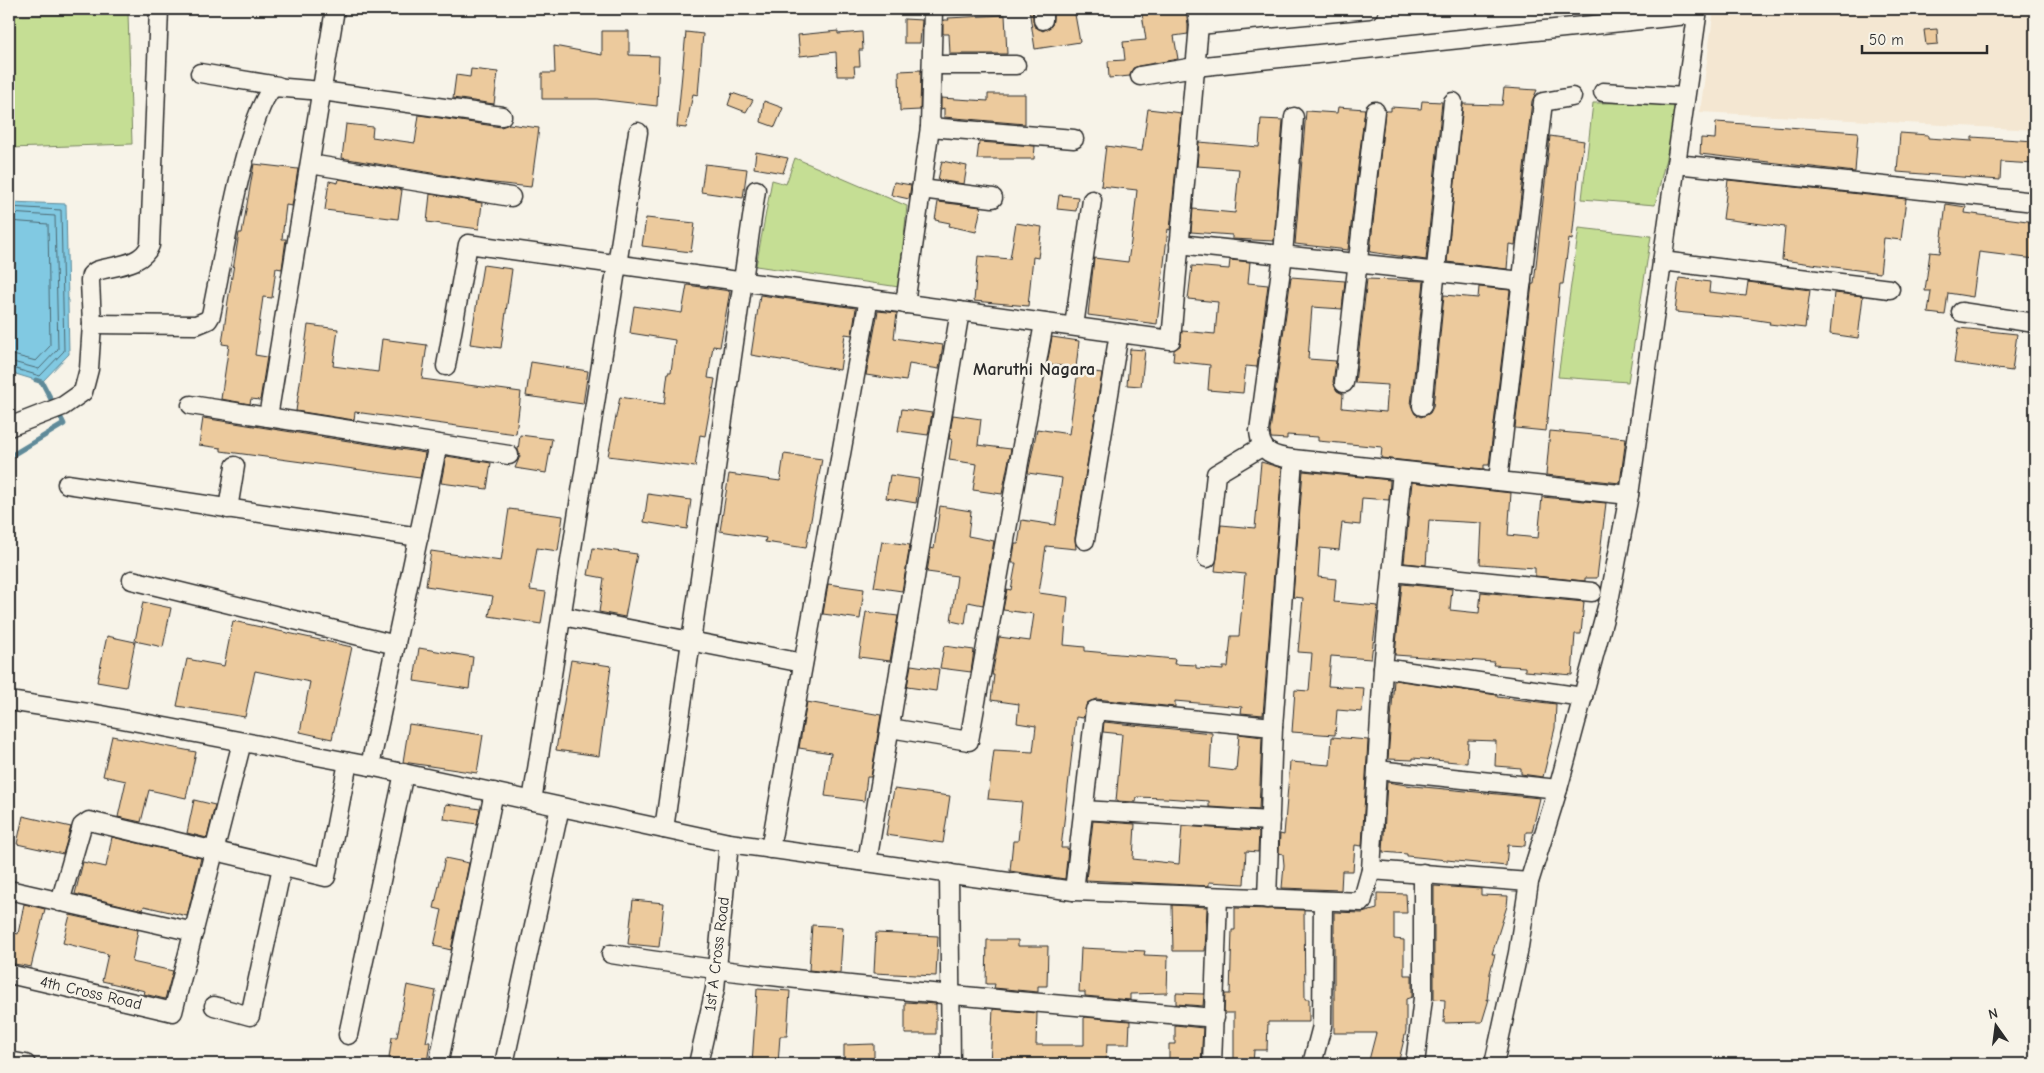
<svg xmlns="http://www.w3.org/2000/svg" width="2044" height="1073" font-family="'Comic Neue',sans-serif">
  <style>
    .built { fill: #f4e7d2 }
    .green { fill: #c5de94; stroke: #788460 }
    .water { fill: #81c9e2; stroke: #5f8a99 }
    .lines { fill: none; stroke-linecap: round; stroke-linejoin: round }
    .shore { stroke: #4d6a74; stroke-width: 1 }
    .stream { stroke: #5f8a99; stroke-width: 5 }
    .building { fill: #ecca9d; stroke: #2b2b2b }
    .minor-casing { stroke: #2b2b2b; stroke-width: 21 }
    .minor { stroke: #f7f3e8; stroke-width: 18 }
    .labels { text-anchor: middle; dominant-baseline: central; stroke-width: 5; stroke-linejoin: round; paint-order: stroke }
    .street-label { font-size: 16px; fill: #2b2b2b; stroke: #f7f3e8 }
    .neighbourhood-label { font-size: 18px; font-weight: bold; fill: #2b2b2b; stroke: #f7f3e8 }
  </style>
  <rect width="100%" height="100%" fill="#f7f3e8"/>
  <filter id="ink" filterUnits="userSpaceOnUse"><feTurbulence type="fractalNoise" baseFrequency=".02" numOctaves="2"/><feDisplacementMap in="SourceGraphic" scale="10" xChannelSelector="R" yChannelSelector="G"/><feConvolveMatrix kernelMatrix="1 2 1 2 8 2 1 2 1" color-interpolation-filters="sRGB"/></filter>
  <g filter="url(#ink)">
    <!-- built -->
    <path class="built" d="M1714 9H2035V130L1700 112Z"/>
    <!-- green -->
    <g class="green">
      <path d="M128 13 132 144 9 148V16Z"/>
      <path d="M1679 102 1655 205 1582 199 1593 103Z"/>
      <path d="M795 158 907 206 899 287 756 266 772 180 786 184Z"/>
      <path d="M1579 228 1651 236 1628 382 1558 377Z"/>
    </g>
    <!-- water -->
    <path class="water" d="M9 202 66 204 69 354 42 382 9 372Z"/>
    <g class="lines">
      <!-- shore -->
      <g class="shore">
        <path d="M9 207 61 210 64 351 40 376 9 367"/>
        <path d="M9 213 55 216 58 349 39 369 9 361"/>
        <path d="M9 221 48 224 50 346 36 361 9 354"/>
      </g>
      <!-- stream -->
      <g class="stream">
        <path d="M36 380 42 382 54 405"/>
        <path d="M9 457 64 424 58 412"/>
      </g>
    </g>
    <!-- building -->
    <g class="building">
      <path d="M1029 9H1032L1034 26 1043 31 1052 25 1054 9H1074L1080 42 1035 49Z"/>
      <path d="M1176 9H1186L1188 25V34L1174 36 1178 59 1138 66 1133 68 1130 76 1109 78 1108 61 1125 60 1123 42 1146 40 1142 14Z"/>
      <path d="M1005 15 1007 54H950L949 34H943V20H949L948 18Z"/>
      <path d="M904 19 922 20 920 43H904Z"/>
      <path d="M1937 29 1938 44 1926 45 1924 30Z"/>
      <path d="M602 31H629V55L659 56 657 106 597 99H542V73H555L554 46 602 55Z"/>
      <path d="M838 31V34L862 32 863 50H859L860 66H854L855 76H837L836 52 800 56 798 35Z"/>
      <path d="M686 32 703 34 698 95 693 94 686 128 677 127Z"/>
      <path d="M471 69 498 72 494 104 453 98 456 75 470 77Z"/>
      <path d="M921 70 920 110 900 111 899 71Z"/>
      <path d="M1504 88 1537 90 1532 101 1515 245 1509 244 1507 269 1447 262 1463 104 1502 105Z"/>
      <path d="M732 93 753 100 746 112 728 105Z"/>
      <path d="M988 94H1025V124L944 117V108L941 109V98L988 101Z"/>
      <path d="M764 101 783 108 775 127 761 122Z"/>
      <path d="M1422 101 1442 102 1426 260 1370 252 1385 111H1391V107L1421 109Z"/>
      <path d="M1338 107 1365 109 1348 250 1295 244 1306 111 1337 113Z"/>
      <path d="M1148 109 1181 113 1170 230 1168 229 1157 324 1088 315 1094 258 1128 262 1133 228 1137 190 1101 186 1106 146 1142 151Z"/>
      <path d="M419 115 501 127 509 124 539 128 531 187 485 182 342 158 346 124 373 127 372 137 415 143Z"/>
      <path d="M1261 119 1283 120 1274 241 1232 239V235L1191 232 1193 209 1235 213 1239 169 1197 166 1199 142 1259 147Z"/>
      <path d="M1716 122 1858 132 1855 172 1700 154 1701 138 1715 139Z"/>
      <path d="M1900 133 1928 135V138L1972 141V137L2035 141V164L2001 162 2000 180 1897 172Z"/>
      <path d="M1550 136 1584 141 1579 170 1572 240 1569 239 1563 284H1560L1546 431 1515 428 1532 284H1534Z"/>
      <path d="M979 142 1035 146 1034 159H977Z"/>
      <path d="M756 152 788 158 783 173 754 168Z"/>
      <path d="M942 161 967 166 964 184 938 180Z"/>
      <path d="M254 164 298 169 292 206 286 205 282 239H286L282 269 276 268 272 298 263 297 255 355 267 357 260 400 251 399 250 404 221 399 229 345 222 344 228 301 239 233H242Z"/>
      <path d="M705 164 747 169 743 198 701 192Z"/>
      <path d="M339 179 402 190 398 219 325 210 329 181 338 183Z"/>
      <path d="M1728 180 1906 199 1901 240 1884 238 1880 273 1782 260 1785 227 1723 219Z"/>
      <path d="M894 182 911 185 909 199 891 195Z"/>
      <path d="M430 194 482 203 479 229 427 222Z"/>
      <path d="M1059 195 1078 197 1076 211 1057 209Z"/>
      <path d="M938 202 981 207 976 232 949 226 950 223 935 220Z"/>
      <path d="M1946 204 1966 207 1965 213 2035 222V259L1979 252 1973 297 1948 293 1945 315 1928 313 1931 291H1925L1930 252 1940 253Z"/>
      <path d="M646 218 695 223 691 252 642 246Z"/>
      <path d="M1016 223 1042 227 1038 258 1033 257 1028 306 974 301 978 256 1010 259Z"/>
      <path d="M1230 260 1250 262 1248 283 1268 285 1257 367 1246 366 1243 393 1208 390 1210 365 1173 361 1174 350 1180 346 1182 331 1215 334 1218 302 1188 299 1192 266 1229 269Z"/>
      <path d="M483 265 512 269 501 348 470 344Z"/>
      <path d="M1291 277 1345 281 1342 309 1312 307 1308 359 1336 361 1333 382 1337 391 1343 394 1342 408 1386 412 1388 385 1355 383 1367 279 1424 281 1411 405 1415 414 1421 417 1430 413 1433 407 1444 295 1478 298 1479 287 1510 290 1489 465H1484V469L1381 458 1382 447 1318 441V437L1287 435V439L1271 438 1270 431Z"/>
      <path d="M1679 278 1710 282 1709 292 1746 296 1748 282 1810 290 1805 328 1769 324 1770 322 1744 318 1675 312Z"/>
      <path d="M687 285 730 291 720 347 713 346 708 378 715 379 705 436 700 435 695 467 608 456 620 397 664 404 668 372H671L675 340 630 333 634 306 682 313Z"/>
      <path d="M1834 293 1863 296 1858 338 1830 334Z"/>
      <path d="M760 295 856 308 852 335 845 334 840 370 751 355Z"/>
      <path d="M878 311 897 313 894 338 943 345 939 369 909 364 906 381 866 375Z"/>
      <path d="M308 325 338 329 333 366 378 372 382 339 427 345 422 379 521 392 516 434 355 412 354 420 296 411Z"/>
      <path d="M1959 328 2017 334 2012 371 1954 363Z"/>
      <path d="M1052 337 1079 341 1076 368 1047 364Z"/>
      <path d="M1130 349 1145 350 1141 386 1127 385Z"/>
      <path d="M531 362 588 371 583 404 526 396Z"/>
      <path d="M1078 370 1102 373 1075 538 1076 549 1046 546 1039 593 1068 597 1064 645 1085 647V651L1175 659 1174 664 1196 665V668L1223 670V667H1228L1231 636H1239L1245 574 1215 571 1221 525 1255 528 1261 462 1282 468 1263 715 1241 713 1242 707 1175 701V707L1096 699 1087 703 1083 718 1076 717 1061 848H1068L1065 879 1010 871 1013 841H1018L1022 802 988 799 994 750 1033 752 1036 726 1017 723 1019 704 991 700 994 675H992L999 637 1030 641 1034 614 1003 610 1007 589 1011 590 1016 563H1012L1015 544H1018L1022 520 1055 525 1056 523 1062 478 1028 473 1037 429 1069 434Z"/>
      <path d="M902 409 932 413 928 435 898 431Z"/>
      <path d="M953 415 981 419 978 445 1011 449 1002 494 973 490 977 464 949 460 952 439H949Z"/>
      <path d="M203 418 425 453 420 478 221 451V448L199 445Z"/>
      <path d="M1550 431 1626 438 1620 483 1546 475Z"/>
      <path d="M520 435 552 439 546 473 515 468 520 456 518 450Z"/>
      <path d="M784 454 822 459 806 548 765 542 766 538 720 531 729 474 780 481Z"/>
      <path d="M446 456 491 463 487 489 441 483Z"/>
      <path d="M1303 471 1390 480 1389 500 1362 498 1360 525 1342 523 1339 550 1320 548 1318 577 1336 579 1334 602 1378 606 1371 659 1331 656 1328 686 1364 688 1362 712 1337 710 1335 735 1292 732 1295 690 1309 691 1312 653 1298 652 1303 598 1293 597Z"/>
      <path d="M890 475 919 479 916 503 886 498Z"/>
      <path d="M1412 482 1511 493 1508 535 1538 538 1542 497 1606 503 1597 578H1585V581L1535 576V568L1480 564 1482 523 1429 520 1426 565 1404 563Z"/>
      <path d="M648 494 691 500 687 529 644 522Z"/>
      <path d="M940 506 971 511 968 536 994 541 983 605 968 602 965 624 951 621 957 576 927 572 931 548 934 549Z"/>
      <path d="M509 509 563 516 558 551 537 548 530 590 546 592 541 624 489 616 493 596 426 586 431 551 501 561Z"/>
      <path d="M882 541 910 545 902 591 874 587Z"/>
      <path d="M593 548 637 554 625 617 599 612 604 578 588 575Z"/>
      <path d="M828 584 864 589 860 619 823 614Z"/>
      <path d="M1402 584 1452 589 1450 610 1479 613 1481 592 1584 602 1581 634H1575L1572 675 1525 671V667L1493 665 1494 662 1395 655Z"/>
      <path d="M143 602 171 608 163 647 135 641Z"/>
      <path d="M866 612 898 616 890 661 859 657Z"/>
      <path d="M233 621 352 647 332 739 300 732 310 682 255 671 245 717 177 706 187 659 224 666Z"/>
      <path d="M107 636 135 642 126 687 97 682Z"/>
      <path d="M944 646 974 650 971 672 940 668Z"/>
      <path d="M419 648 473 657 469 689 414 681Z"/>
      <path d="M571 660 611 666 599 756 556 750Z"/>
      <path d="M911 665 939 669 936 691 907 687Z"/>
      <path d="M1394 680 1497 695V697L1556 704 1555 728 1543 777 1521 774V768L1495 766 1496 741 1468 740 1467 763 1413 758V760L1388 759Z"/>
      <path d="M807 702 881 715 871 777H867L864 801 825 796 831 753 799 748Z"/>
      <path d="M1104 722 1212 733 1210 768 1236 771 1239 734 1262 737 1259 810 1209 807V801L1165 798 1137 797 1136 802 1116 801 1122 734 1103 732Z"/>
      <path d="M409 724 483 735 477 773 403 762Z"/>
      <path d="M112 736 196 752 186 798 149 790 141 822 118 817 126 781 103 776Z"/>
      <path d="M1332 737 1368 740 1362 846 1355 845 1353 871H1342L1341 890 1282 888 1284 865 1283 854 1279 853 1280 834 1284 835 1290 762 1330 765Z"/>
      <path d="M1387 782 1413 786 1540 798 1532 832H1526L1525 846 1508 845 1506 866 1407 856V854L1383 852Z"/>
      <path d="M894 789 950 796 943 843 886 835Z"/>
      <path d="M194 800 215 805 207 838 187 833Z"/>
      <path d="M446 804 480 809 477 824 444 819Z"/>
      <path d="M23 816 71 827 63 854 17 844Z"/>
      <path d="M1093 821 1135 824 1133 859 1179 864 1182 826 1257 831 1259 833 1258 852 1246 851 1244 884 1209 882V886L1086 880Z"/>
      <path d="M112 837 201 858 187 916 144 906 143 910 75 894 83 862 106 867Z"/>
      <path d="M445 858 469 863 451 950 434 946 442 910 434 908Z"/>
      <path d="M1434 886 1481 889V895L1508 896 1507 906 1492 954H1495L1490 973 1487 1000 1489 999 1482 1022 1444 1023 1445 1000 1434 999Z"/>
      <path d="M1377 893 1406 894 1407 913H1394V939L1404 940V975H1412V997L1406 999V1031L1398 1064H1368L1376 1033H1334V912L1362 913 1377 909Z"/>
      <path d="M633 900 664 903 659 947 628 944Z"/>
      <path d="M24 904 45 909 31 967 9 963 11 932 18 934Z"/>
      <path d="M1172 905 1207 907 1205 951H1173Z"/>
      <path d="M1235 908 1304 910 1305 999H1309V1022H1268L1267 1050H1254L1253 1064H1234V1013H1224L1225 994H1230L1232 930H1235Z"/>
      <path d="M70 915 138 930 132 962 173 971 165 999 144 994 145 991 102 981 108 954 63 943Z"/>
      <path d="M812 925 843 927 840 973 809 970Z"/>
      <path d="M876 933 938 936 936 976 874 973Z"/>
      <path d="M987 940H1018V946H1048L1047 986H1038V992L994 988 995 984H986Z"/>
      <path d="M1081 948 1145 951 1144 955 1168 956 1167 993 1130 994V1000L1085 996V992H1079Z"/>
      <path d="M407 985 436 991 426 1042H430L427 1063 389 1058 392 1037H397Z"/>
      <path d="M757 989 790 991 787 1036H780L778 1064H752Z"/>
      <path d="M1176 993 1204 994 1203 1006 1176 1004Z"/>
      <path d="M905 1002 936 1004V1034H905Z"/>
      <path d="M993 1009 1037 1013 1036 1045H1084V1017L1130 1021 1129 1044H1107L1106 1064H990Z"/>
      <path d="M1175 1025 1203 1028 1201 1064H1169V1044H1175Z"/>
      <path d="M874 1044V1064H844V1045Z"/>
    </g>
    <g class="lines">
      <!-- minor casing -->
      <g class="minor-casing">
        <g id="minor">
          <path d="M1043 9V20"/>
          <path d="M1199 25 1369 9"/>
          <path d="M932 65H1016"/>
          <path d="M200 73 278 86"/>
          <path d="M1140 76 1195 67 1697 14"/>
          <path d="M1603 92 1685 97"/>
          <path d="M1294 117 1283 255 1259 431C1261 453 1272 456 1293 459L1629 495"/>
          <path d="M930 127 1074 139"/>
          <path d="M310 164 511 197"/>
          <path d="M1676 164 2035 202"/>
          <path d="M921 189 993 198"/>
          <path d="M1179 244 1522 281"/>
          <path d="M1662 261 1890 289"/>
          <path d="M905 304 930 127 933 9"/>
          <path d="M1961 312 2035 323"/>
          <path d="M92 324 196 325 208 320 211 315C220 275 247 108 274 87L322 91 502 116"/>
          <path d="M1074 326 1092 200"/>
          <path d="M446 366 468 244 1171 340 1199 25 1197 9"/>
          <path d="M1344 383 1375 111"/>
          <path d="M191 405 509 455"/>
          <path d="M1422 406 1453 102"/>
          <path d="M268 417 335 9"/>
          <path d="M9 427 63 406 83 392 89 369 92 324 90 281 91 275 96 271C115 265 142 266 150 245L159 9"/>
          <path d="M1402 471 1383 668 1583 697"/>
          <path d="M1498 480 1543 102 1572 97"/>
          <path d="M67 484 419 537"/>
          <path d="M228 509 235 466"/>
          <path d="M1085 540 1119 333"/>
          <path d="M1207 558 1216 474 1263 446"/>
          <path d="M1392 572 1592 592"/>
          <path d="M132 580 396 645"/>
          <path d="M562 616 803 663"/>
          <path d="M9 701 101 715 370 766 729 843 1074 891 1362 902 1371 870 1529 882"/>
          <path d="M890 728 969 741 1044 323"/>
          <path d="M370 766 438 444"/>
          <path d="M1377 770 1558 789"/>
          <path d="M532 801 638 132"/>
          <path d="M1083 810 1270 821"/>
          <path d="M664 829 756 190"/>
          <path d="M770 849 869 298"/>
          <path d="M867 862 960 311"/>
          <path d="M1371 870 1383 668"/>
          <path d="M949 873 951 1064"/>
          <path d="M9 890 194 932"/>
          <path d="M1074 891 1095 710 1273 727"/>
          <path d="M1267 899 1273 727 1293 459"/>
          <path d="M60 902 82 826 89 821 326 877 348 762"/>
          <path d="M611 954C811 986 1013 1000 1215 1018"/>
          <path d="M9 974 173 1012 242 742"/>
          <path d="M214 1006 250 1016 282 867"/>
          <path d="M348 1035 404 773"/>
          <path d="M440 1056 494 792"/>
          <path d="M9 1061 26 1064"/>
          <path d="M504 1064 560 807"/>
          <path d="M698 1064 715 989 729 843"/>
          <path d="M1212 1064 1218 897"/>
          <path d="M1312 1064 1322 1026 1323 901"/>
          <path d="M1415 1064 1423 998V873"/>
          <path d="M1494 1064 1518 953 1529 882 1558 789 1610 596 1629 495 1698 9"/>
        </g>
      </g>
      <!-- minor -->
      <use href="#minor" class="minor"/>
    </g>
  </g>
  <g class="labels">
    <!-- street labels -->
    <g class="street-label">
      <text transform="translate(717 954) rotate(-83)">1st A Cross Road</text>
      <text transform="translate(91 993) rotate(13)">4th Cross Road</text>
    </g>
    <!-- neighbourhood labels -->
    <g class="neighbourhood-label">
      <text x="1034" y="369">Maruthi Nagara</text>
    </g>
  </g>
  <!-- margin -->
  <rect width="2044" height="1073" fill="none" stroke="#f7f3e8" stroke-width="30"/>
  <rect x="15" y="15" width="2014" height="1043" fill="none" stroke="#2b2b2b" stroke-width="2" filter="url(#ink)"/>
  <!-- north arrow -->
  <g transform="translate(1996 1026) rotate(346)" stroke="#f7f3e8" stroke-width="4" paint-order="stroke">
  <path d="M0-4L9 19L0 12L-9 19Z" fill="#2b2b2b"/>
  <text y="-8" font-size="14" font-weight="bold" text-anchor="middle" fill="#2b2b2b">N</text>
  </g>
  <!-- scale -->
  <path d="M1862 45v8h125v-8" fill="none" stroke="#2b2b2b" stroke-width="2.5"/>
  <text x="1869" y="45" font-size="15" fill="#2b2b2b" stroke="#f7f3e8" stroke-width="4" paint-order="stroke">50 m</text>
</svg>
